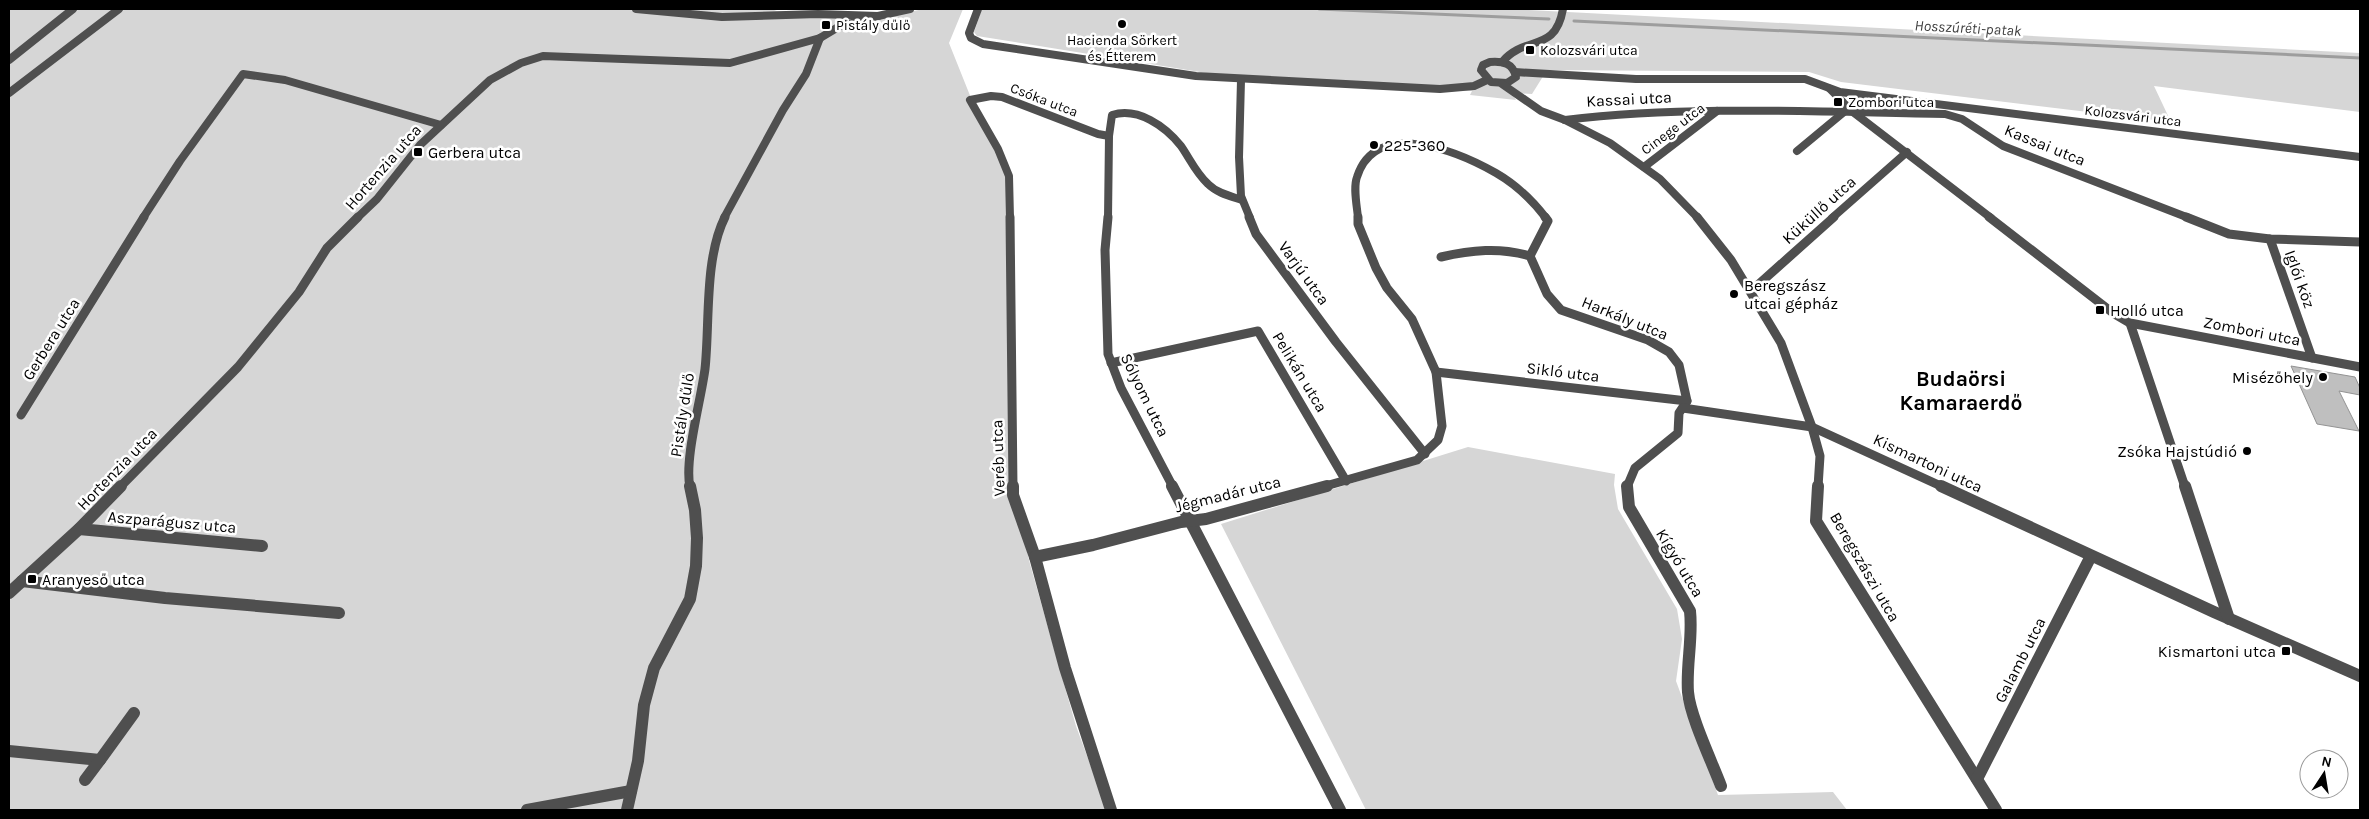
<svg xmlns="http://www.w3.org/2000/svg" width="2369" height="819" font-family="Karla,sans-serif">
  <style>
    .green { fill: #d6d6d6 }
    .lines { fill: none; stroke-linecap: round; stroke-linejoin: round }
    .stream { stroke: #9d9d9d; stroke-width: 3 }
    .building { fill: #bfbfbf; stroke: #939393 }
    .street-far2 { stroke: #4f4f4f; stroke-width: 8 }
    .street-far1 { stroke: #4f4f4f; stroke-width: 9 }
    .street { stroke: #4f4f4f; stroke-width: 12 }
    .poi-dot { fill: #000; stroke: #fff; stroke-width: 2 }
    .labels { text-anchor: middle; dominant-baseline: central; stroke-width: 5; stroke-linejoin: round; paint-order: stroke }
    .far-poi-label { font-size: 14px; fill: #000; stroke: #fff; text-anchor: start }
    .far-street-label { font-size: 14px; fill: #000; stroke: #fff }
    .far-water-label { font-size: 15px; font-style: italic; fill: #3e3e3e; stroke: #fff }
    .street-label { font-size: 16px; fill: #000; stroke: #fff }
    .poi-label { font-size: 16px; fill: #000; stroke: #fff; text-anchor: start }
    .district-label { font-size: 21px; font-weight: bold; fill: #000; stroke: #fff }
  </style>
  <rect width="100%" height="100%" fill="#fff"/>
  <!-- green -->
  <g class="green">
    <path d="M9 9H771L777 11 893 15 924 9H963L949 43 973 103 1012 177 1014 495 1030 564 1076 726 1107 810H9Z"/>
    <path d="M982 9H1510L2360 53V112L2154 86 2171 122 1841 82 1809 72 1547 70 1532 94 1511 93 1516 100 1470 95 1472 91 1237 78 977 36 974 32Z"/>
    <path d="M1468 447 1615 474 1614 485 1618 509 1677 609 1682 639 1676 681 1718 795 1833 792 1847 810H1366L1221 524Z"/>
  </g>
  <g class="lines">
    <!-- stream -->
    <g class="stream">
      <path d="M1319 9 1549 19"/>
      <path d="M1574 21 2360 58"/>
    </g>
  </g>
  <!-- building -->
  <path class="building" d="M2291 366 2355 377 2360 388V395L2339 391 2359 431 2317 424Z"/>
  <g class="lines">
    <!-- street-far2 -->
    <g class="street-far2">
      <path d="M636 9 722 17 818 14 878 16 910 9"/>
      <path d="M978 9 969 33 971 38 983 44 1196 76 1440 89 1474 86 1487 80"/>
      <path d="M9 60 73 9"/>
      <path d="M1490 62C1503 61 1513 63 1516 77L1507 83 1491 82 1481 70 1483 65Z"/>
      <path d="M1502 62C1526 34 1555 54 1563 9"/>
      <path d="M1515 72 1636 79H1805L1840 92 2360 157"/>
      <path d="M1241 80 1239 157 1241 196 1250 218"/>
      <path d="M1502 84 1541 111 1565 120 1610 143 1660 179 1698 218"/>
      <path d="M1830 89 1853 112 1991 218"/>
      <path d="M9 93 119 9"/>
      <path d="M1565 120C1691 105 1818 112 1945 114L1962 119 2003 146 2189 218"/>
      <path d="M1797 151 1844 112"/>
      <path d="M1644 167 1717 111"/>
      <path d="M143 218 180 161 243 74 285 80 441 125"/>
      <path d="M357 218 377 199 420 145 490 80 521 63 543 56 730 63 820 38 840 26 878 16"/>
      <path d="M724 218 783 110 806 74 820 38"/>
      <path d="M1010 218 1009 176 998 149 970 100 991 96 1002 97 1098 134 1109 136"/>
      <path d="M1108 218 1109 136 1112 115C1138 107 1165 126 1181 146 1190 159 1196 173 1208 184 1217 193 1230 196 1242 200"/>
      <path d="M1358 218C1357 206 1353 188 1357 177 1376 117 1459 152 1496 173 1515 184 1533 201 1546 218"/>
      <path d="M1832 218 1907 152"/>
    </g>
    <!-- street-far1 -->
    <g class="street-far1">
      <path d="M1010 217 1013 487"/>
      <path d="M1108 217 1105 250 1108 354 1121 388 1173 487"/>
      <path d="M1249 217 1256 234 1336 342 1425 454"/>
      <path d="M1697 217 1731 260 1781 343 1812 427 1820 456 1818 487"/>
      <path d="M1989 217 2113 313 2130 323 2360 367"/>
      <path d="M2186 217 2229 234 2270 239 2360 242"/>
      <path d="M2270 239 2312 358"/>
      <path d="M1530 256 1548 221 1545 217"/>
      <path d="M1441 257C1471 250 1500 247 1530 256L1547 294 1561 310 1648 340 1669 352 1679 365 1687 401 1679 413 1678 433 1635 468 1627 487"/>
      <path d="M1751 291 1834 217"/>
      <path d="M2130 323 2185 487"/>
      <path d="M1111 363 1258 331 1346 481"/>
      <path d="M1436 372 1687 401"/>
      <path d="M1683 408 1812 427 1943 487"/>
      <path d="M21 415 144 217"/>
      <path d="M120 487 238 367 299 292 327 248 358 217"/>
      <path d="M690 487C684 460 701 400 705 369 710 323 704 259 725 217"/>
      <path d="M1322 487 1417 460 1438 440 1442 426 1436 372 1412 319 1387 288 1376 268 1358 224V217"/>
    </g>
    <!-- street -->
    <g class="street">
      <path d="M1013 486V495L1035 557 1065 668 1111 810"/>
      <path d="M1172 486 1340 810"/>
      <path d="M1627 486 1629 507 1690 611C1693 638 1686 665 1688 692 1690 716 1712 762 1721 786"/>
      <path d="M1818 486 1816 521 1996 810"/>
      <path d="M1941 486 2214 612 2360 676"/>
      <path d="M2185 486 2229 619"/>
      <path d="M79 529 262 546"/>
      <path d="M1035 557 1093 545 1181 522 1206 519 1327 486"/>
      <path d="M22 581 165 598 339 613"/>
      <path d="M9 593 79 529 121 486"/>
      <path d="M9 751 100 760 134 713"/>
      <path d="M1977 779 2091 556"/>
      <path d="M85 780 100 760"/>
      <path d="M527 810 631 791"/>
      <path d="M627 810 638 761 644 705 654 668 690 599 696 566 697 538 695 510 690 486"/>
    </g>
  </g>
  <!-- markers -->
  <g class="poi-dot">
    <circle cx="1122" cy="24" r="5"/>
    <rect x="821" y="20" width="10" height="10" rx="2.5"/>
    <rect x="1525" y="45" width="10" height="10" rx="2.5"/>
    <rect x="1833" y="97" width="10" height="10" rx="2.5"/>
    <circle cx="1374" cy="145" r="5"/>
    <rect x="413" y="147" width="10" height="10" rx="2.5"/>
    <circle cx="1734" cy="294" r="5"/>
    <rect x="2095" y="305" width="10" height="10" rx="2.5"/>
    <circle cx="2323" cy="377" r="5"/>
    <circle cx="2247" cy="451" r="5"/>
    <rect x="27" y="574" width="10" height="10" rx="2.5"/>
    <rect x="2281" y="646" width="10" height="10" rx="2.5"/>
  </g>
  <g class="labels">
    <!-- far-poi labels -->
    <g class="far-poi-label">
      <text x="836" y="25">Pistály dűlő</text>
      <text x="1122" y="40" text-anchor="middle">Hacienda Sörkert<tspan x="1122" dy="16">és Étterem</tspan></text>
      <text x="1540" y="50">Kolozsvári utca</text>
      <text x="1848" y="102">Zombori utca</text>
    </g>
    <!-- far-street labels -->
    <g class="far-street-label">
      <text transform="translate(1044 100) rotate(21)">Csóka utca</text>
      <text transform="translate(2133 116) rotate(7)">Kolozsvári utca</text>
      <text transform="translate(1673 129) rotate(-37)">Cinege utca</text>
    </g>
    <!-- far-water labels -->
    <g class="far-water-label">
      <text transform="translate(1968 28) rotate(3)">Hosszúréti-patak</text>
    </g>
    <!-- street labels -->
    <g class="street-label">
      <text transform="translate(1629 99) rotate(-3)">Kassai utca</text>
      <text transform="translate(2045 145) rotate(22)">Kassai utca</text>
      <text transform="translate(383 167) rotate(-49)">Hortenzia utca</text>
      <text transform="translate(1819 210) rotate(-42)">Küküllő utca</text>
      <text transform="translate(1304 273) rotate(54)">Varjú utca</text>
      <text transform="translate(2300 279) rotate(70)">Iglói köz</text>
      <text transform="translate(1625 318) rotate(22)">Harkály utca</text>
      <text transform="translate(2252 331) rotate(11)">Zombori utca</text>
      <text transform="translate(51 339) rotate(-58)">Gerbera utca</text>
      <text transform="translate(1300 372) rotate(59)">Pelikán utca</text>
      <text transform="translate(1563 372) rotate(7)">Sikló utca</text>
      <text transform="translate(1145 395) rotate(64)">Sólyom utca</text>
      <text transform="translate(682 415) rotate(-81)">Pistály dűlő</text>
      <text transform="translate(998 458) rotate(-92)">Veréb utca</text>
      <text transform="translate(1928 463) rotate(25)">Kismartoni utca</text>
      <text transform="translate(117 469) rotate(-46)">Hortenzia utca</text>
      <text transform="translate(1228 494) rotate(-14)">Jégmadár utca</text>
      <text transform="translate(172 522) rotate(5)">Aszparágusz utca</text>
      <text transform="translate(1680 563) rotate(59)">Kígyó utca</text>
      <text transform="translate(1865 567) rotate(60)">Beregszászi utca</text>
      <text transform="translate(2020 660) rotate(-63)">Galamb utca</text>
    </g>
    <!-- poi labels -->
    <g class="poi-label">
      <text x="1384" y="145">225-360</text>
      <text x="428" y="152">Gerbera utca</text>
      <text x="1744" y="285">Beregszász<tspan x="1744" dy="18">utcai gépház</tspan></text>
      <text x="2110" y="310">Holló utca</text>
      <text x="2313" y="377" text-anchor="end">Misézőhely</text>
      <text x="2237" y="451" text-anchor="end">Zsóka Hajstúdió</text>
      <text x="42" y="579">Aranyeső utca</text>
      <text x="2276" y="651" text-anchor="end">Kismartoni utca</text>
    </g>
    <!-- district labels -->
    <g class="district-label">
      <text x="1961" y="379">Budaörsi<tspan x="1961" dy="24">Kamaraerdő</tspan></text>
    </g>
  </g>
  <!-- border -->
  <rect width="2369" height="819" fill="none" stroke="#000000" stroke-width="20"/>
  <!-- north arrow -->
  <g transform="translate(2324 774) rotate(12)"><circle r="24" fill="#ffffff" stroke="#999999"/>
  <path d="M0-4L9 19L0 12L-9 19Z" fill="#000000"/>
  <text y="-8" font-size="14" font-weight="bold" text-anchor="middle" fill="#000000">N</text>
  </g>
</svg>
